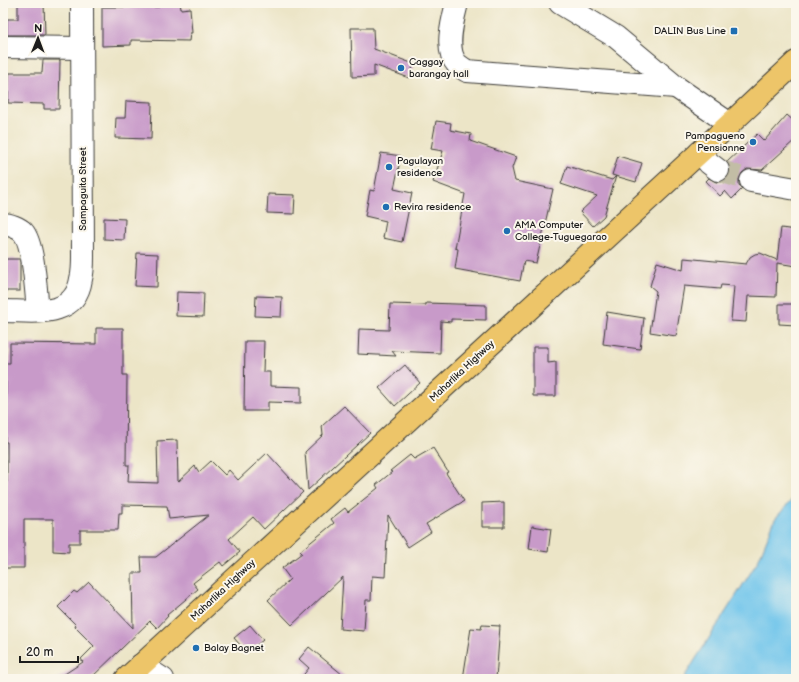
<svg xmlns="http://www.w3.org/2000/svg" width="799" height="682" font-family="'Balsamiq Sans',sans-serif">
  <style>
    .water { fill: #6ec4eb; stroke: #457084 }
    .building { fill: #c89ac9 }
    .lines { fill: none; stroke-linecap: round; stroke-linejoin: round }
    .minor-tunnel { stroke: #c2bda5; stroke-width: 22; stroke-dasharray: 22 11; stroke-linecap: butt }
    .minor-casing { stroke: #3b3a36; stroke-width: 24 }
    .major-casing { stroke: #3b3a36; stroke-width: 24 }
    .path { stroke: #3b3a36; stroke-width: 2.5; stroke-dasharray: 3 3; stroke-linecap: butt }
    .minor { stroke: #fff; stroke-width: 22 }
    .major { stroke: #edc569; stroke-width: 22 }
    .poi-dot { fill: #1f6fb2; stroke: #fbf7ec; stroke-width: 1.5 }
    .labels { text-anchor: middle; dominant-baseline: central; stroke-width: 4; stroke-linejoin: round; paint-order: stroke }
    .poi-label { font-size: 10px; fill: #1c1c1c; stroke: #fbf7ec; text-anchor: start }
    .street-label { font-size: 10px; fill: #1c1c1c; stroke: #fbf7ec }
  </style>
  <rect width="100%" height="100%" fill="#fbf7ec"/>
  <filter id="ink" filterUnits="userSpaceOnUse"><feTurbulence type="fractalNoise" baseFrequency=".025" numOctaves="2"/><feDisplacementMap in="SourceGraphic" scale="8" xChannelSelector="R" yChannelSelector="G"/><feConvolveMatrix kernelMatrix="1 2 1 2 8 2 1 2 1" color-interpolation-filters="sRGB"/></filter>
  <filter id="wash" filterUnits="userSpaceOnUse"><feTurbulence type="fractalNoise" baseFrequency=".012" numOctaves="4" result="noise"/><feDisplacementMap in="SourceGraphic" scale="16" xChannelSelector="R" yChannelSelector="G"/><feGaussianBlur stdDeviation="0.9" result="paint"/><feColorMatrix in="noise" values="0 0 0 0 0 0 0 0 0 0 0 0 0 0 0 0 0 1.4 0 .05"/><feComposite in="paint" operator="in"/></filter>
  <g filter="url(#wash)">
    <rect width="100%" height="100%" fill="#ece5c7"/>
    <!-- water -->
    <path class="water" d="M796 495V679H683L758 561 775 519Z"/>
    <g id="blocks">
      <!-- building -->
      <g class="building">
        <path d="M18 3H44L45 35H7V19H18Z"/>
        <path d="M159 3H180L181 9 190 8 192 33H190L189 41 131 40V45L102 46V7H159Z"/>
        <path d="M351 28H373L374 49 414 64 409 78 374 65V76L352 77Z"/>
        <path d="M43 60H60L59 109H44V104L8 103 9 73H42Z"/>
        <path d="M126 101 152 102 151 139 115 138 116 118H125Z"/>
        <path d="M787 115 796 123V139L762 170 747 169 742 173 739 179V185L742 189 732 199 725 191 720 196 706 181 709 178 716 182H722L728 178 730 171V166L727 162 757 134 764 141Z"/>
        <path d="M436 121 451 123 450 130 471 134 470 141 516 157 512 168 515 181 553 189 536 263 524 261 520 281 455 269 458 249 455 248 465 194 433 182 443 151 431 149Z"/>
        <path d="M381 153 401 156 394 189 412 193 402 242 383 238 386 221 365 216 370 190 374 191Z"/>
        <path d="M618 156 642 163 636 182 612 175Z"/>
        <path d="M567 166 612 180 616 176 604 216 593 226 580 212 597 196 561 184Z"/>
        <path d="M268 194 295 195 294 214 267 213Z"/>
        <path d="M104 218 125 219 124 240 104 239Z"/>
        <path d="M781 228 796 230V266L777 263 776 297 748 296 746 322 731 321 734 286 721 285 720 289 684 286 676 336 650 332 656 291 650 286 657 262 683 270 684 258 746 264 750 257 755 254 760 253 777 260Z"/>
        <path d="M137 253 158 254 157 287 135 286Z"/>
        <rect x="3" y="259" width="17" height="32"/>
        <path d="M177 292 204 293 203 317 176 316Z"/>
        <path d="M256 296 282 297 281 317 255 316Z"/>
        <path d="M426 303 486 305V320L451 319V322L441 321 440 353 392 351 396 356 358 354 359 329 389 330 390 304 426 305Z"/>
        <path d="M779 304H796V325L779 324Z"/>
        <path d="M607 312 644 318 640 349 603 344Z"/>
        <path d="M96 328H123V375H127L126 465H129L128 482 158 483 157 441 177 440 178 482 195 466 199 472 211 461 225 475 229 470 238 480 267 453 303 492 264 529 253 517 229 539 240 552 223 566 220 562 193 583 198 589 167 615 168 616 157 628 150 621 90 679H57L83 662 81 659 94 646 75 627 76 625 58 607 74 591 77 593 89 582 133 628 132 573H142L141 557H156L209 515 169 519 167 506 122 505V513H119L118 530H80V543H69V552L53 551V519H24V568H3V482H7V442H5L6 382H3V363H10V343L96 344Z"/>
        <path d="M245 341H264L263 372H270V386L301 387V403L268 402V411H244Z"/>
        <path d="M533 347H548V363L556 362V396H533Z"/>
        <path d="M405 365 420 383 395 406 379 388Z"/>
        <path d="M344 406 370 433 308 490 305 452 323 435 322 426Z"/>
        <path d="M433 448 448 472 446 473 464 501 426 524 431 532 408 547 388 515 385 577 372 576 371 600H366L364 631 340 629 343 577 292 625 268 600 290 579 282 568 302 553 300 551 334 523 331 519 345 508 348 512 378 488 376 485 392 472 390 471 410 455 414 459Z"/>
        <path d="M504 502V527H482V503Z"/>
        <path d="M532 526 551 529 548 552 529 549Z"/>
        <path d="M250 625 263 640 247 653 234 638Z"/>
        <path d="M482 625 500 626 496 679H463L471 628 481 629Z"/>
        <path d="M309 647 348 679H300L309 668 299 659Z"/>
      </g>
    </g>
  </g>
  <g filter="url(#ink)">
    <use href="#blocks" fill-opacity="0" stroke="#3b3a36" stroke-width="1"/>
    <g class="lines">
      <!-- minor-tunnel -->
      <path class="minor-tunnel" d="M718 170 751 181"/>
      <!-- minor casing -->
      <g class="minor-casing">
        <g id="minor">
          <path d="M457 3C453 19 444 50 457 64 459 66 464 69 467 71L676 87"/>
          <path d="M560 3 616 37 676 87 730 124"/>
          <path d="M3 47 82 48"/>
          <path d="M700 152 709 163 718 170"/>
          <path d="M751 181 796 189"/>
          <path d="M3 224C9 224 19 228 23 232 34 244 36 293 38 311"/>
          <path d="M3 311C34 311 75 319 81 279 83 272 83 264 83 257L82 3"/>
          <path d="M141 665 163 679"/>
        </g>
      </g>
      <!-- major casing -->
      <g class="major-casing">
        <path id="major" d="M126 679 700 152 796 62"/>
      </g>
      <!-- path -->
      <path class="path" d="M3 661 6 679"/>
      <!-- minor -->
      <use href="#minor" class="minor"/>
      <!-- major -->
      <use href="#major" class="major"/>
    </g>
  </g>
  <!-- markers -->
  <g class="poi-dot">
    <rect x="730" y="27" width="8" height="8" rx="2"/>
    <circle cx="401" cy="68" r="4"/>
    <circle cx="753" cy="142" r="4"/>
    <circle cx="389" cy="167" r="4"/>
    <circle cx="386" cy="207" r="4"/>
    <circle cx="507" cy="231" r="4"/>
    <circle cx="196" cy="648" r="4"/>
  </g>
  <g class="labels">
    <!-- poi labels -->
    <g class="poi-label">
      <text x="726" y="31" text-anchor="end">DALIN Bus Line</text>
      <text x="409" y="62">Caggay<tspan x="409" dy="12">barangay hall</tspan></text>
      <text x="745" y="136" text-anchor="end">Pampagueno<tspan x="745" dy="12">Pensionne</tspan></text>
      <text x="397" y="161">Pagulayan<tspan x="397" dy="12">residence</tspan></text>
      <text x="394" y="207">Revira residence</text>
      <text x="515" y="225">AMA Computer<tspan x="515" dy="12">College-Tuguegarao</tspan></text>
      <text x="204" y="648">Balay Bagnet</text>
    </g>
    <!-- street labels -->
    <g class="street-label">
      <text transform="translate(83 189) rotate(-90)">Sampaguita Street</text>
      <text transform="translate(462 371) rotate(-43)">Maharlika Highway</text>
      <text transform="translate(223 590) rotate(-43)">Maharlika Highway</text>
    </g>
  </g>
  <!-- margin -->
  <rect width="799" height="682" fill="none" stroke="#fbf7ec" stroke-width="16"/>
  <!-- north arrow -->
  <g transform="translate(38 38) rotate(1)" stroke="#fbf7ec" stroke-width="3" paint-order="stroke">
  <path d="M0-3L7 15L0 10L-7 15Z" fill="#1c1c1c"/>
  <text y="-6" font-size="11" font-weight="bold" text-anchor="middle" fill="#1c1c1c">N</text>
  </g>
  <!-- scale -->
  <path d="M20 656v6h58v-6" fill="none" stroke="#1c1c1c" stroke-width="2"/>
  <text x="26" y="656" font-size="12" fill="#1c1c1c" stroke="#fbf7ec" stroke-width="3" paint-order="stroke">20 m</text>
</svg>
